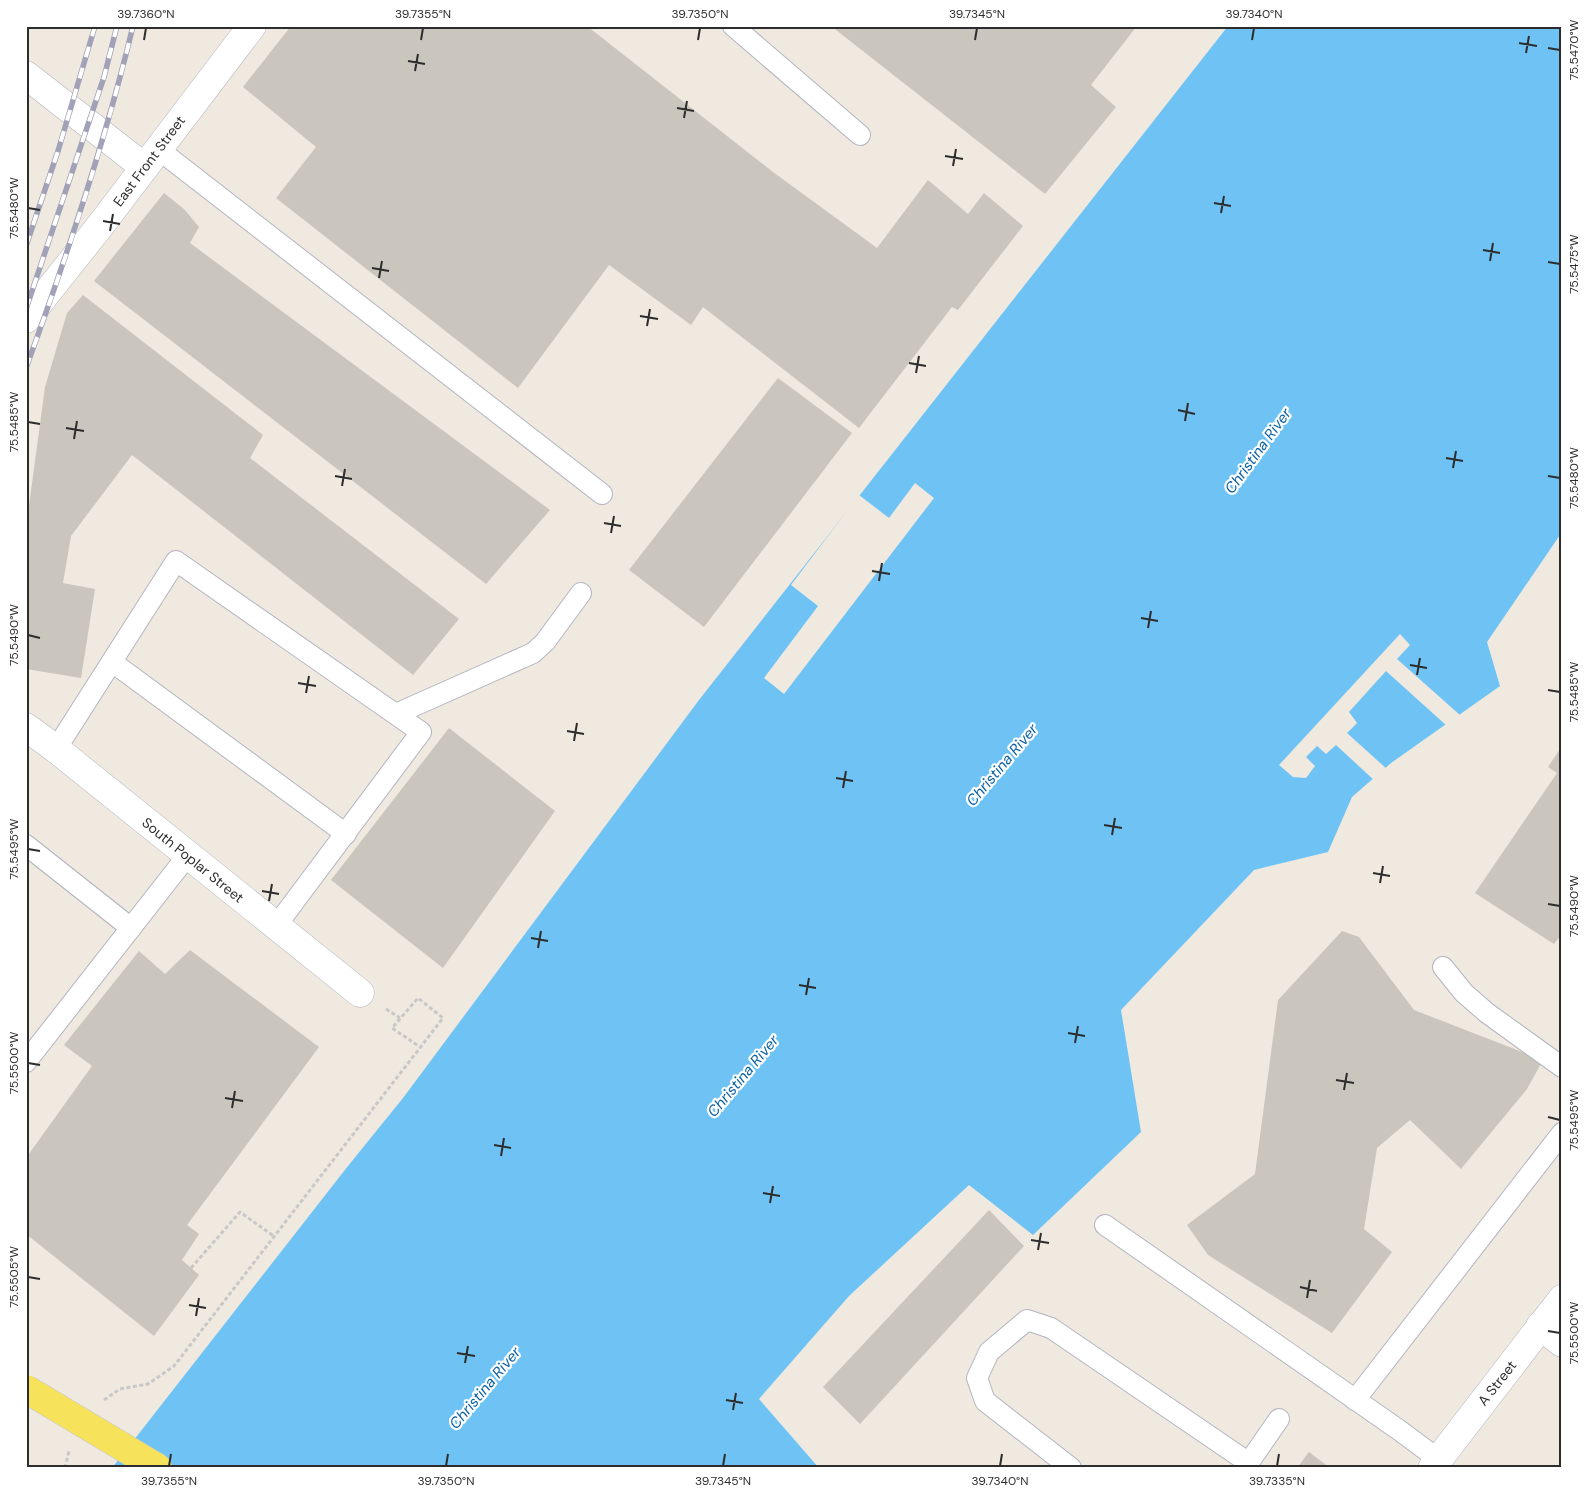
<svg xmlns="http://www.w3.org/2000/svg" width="1588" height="1494" font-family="'DM Sans',sans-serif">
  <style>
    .water { fill: #6fc3f4 }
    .pier { fill: #efe9df }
    .building { fill: #cac6be }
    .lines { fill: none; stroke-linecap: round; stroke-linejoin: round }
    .lane-casing { stroke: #b3b4c1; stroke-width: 22 }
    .street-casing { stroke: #b3b4c1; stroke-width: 29 }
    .secondary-casing { stroke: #b3b4c1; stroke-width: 29 }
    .path { stroke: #c8c8c8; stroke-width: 3; stroke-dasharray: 4 2.5; stroke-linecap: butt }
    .lane { stroke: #fff; stroke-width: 20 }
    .street { stroke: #fff; stroke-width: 28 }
    .secondary { stroke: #fff; stroke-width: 28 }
    .rail-casing { stroke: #a1a2b8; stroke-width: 5.5 }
    .rail { stroke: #fff; stroke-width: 4; stroke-dasharray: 11; stroke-linecap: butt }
    .primary-bridge-casing { stroke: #c8c8c8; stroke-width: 29; stroke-linecap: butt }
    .primary-bridge { stroke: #f7e25c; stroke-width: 28 }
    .ticks { fill: none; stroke: #2d2d2d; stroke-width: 2 }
    .labels { text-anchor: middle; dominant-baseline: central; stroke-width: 4.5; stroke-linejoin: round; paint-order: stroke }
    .street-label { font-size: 14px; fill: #2d2d2d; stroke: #fff }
    .water-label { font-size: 15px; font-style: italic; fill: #0860a6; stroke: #fff }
    .neatline { fill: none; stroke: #2d2d2d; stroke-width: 2 }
    .ticks-label { font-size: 12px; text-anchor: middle; fill: #2d2d2d }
  </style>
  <rect width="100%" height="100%" fill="#efe9df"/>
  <!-- water -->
  <path class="water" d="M1228 26H1562V532L1487 642 1500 686 1391 763 1352 797 1328 852 1254 870 1121 1010 1141 1132 1033 1235 969 1185 849 1296 759 1399 819 1468H112L348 1166 403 1098 699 700Z"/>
  <!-- pier -->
  <g class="pier">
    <path d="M915 483 934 498 784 694 764 678 818 606 791 585 859 495 889 518Z"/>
    <path d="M1400 634 1410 645 1397 659 1461 716 1447 726 1386 671 1349 712 1357 723 1347 733 1388 770 1375 781 1336 745 1326 754 1317 746 1306 757 1315 766 1306 778 1293 777 1279 765Z"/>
  </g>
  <!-- building -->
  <g class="building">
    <path d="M291 26H587L773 172 877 248 928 180 968 214 984 193 1023 226 958 310 952 307 859 428 703 307 691 325 609 265 518 388 276 198 316 147 243 87Z"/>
    <path d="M831 26H1137L1091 85 1116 107 1045 194Z"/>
    <path d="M164 193 184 209 199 227 190 243 550 510 486 584 94 281Z"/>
    <path d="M83 295 263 435 250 458 459 619 413 675 132 455 71 536 63 583 95 589 81 678 26 669V528L45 387 67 313Z"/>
    <path d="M778 378 852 433 704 627 629 570Z"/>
    <path d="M449 728 555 811 443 968 331 880Z"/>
    <path d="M1562 746V934L1554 944 1475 893 1557 773 1548 767Z"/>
    <path d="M1342 931 1359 937 1414 1010 1543 1060 1527 1089 1461 1169 1410 1120 1377 1148 1364 1229 1392 1252 1332 1333 1208 1255 1187 1225 1255 1174 1278 1000Z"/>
    <path d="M190 950 319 1047 187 1225 199 1234 182 1260 199 1275 154 1336 26 1234V1158L92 1066 64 1045 139 951 165 974Z"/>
    <path d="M989 1210 1024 1246 860 1424 823 1387Z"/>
    <path d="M1309 1452 1330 1468H1297Z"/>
  </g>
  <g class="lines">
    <!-- lane casing -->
    <g class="lane-casing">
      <g id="lane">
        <path d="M733 26 860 135"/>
        <path d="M158 149 602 494"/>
        <path d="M112 662 346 834"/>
        <path d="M396 714 533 653 545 642 581 593"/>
        <path d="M56 749 176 561 421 732 276 926"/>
        <path d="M26 845 131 928"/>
        <path d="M1443 967 1464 993 1487 1013 1562 1067"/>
        <path d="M26 1062 188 855"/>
        <path d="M1105 1225 1399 1430 1438 1459"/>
        <path d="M1355 1400 1562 1133"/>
        <path d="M1071 1468 985 1401 977 1378 989 1352 1027 1320 1051 1328 1249 1463"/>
        <path d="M1245 1468 1279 1419"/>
      </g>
    </g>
    <!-- street casing -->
    <g class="street-casing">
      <g id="street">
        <path d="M26 75 144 167"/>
        <path d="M26 727 56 749 360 993"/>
        <path d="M1540 1326 1562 1343"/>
      </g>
    </g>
    <!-- secondary casing -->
    <g class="secondary-casing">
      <g id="secondary">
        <path d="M26 319 100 226 252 26"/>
        <path d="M1432 1468 1562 1299"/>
      </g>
    </g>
    <!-- path -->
    <g class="path">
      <path d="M386 1009 400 1018"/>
      <path d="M191 1268 240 1212 275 1237"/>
      <path d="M104 1400 120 1389 148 1384 174 1366 443 1018 418 998 392 1028 420 1047"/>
      <path d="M65 1468 69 1451"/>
    </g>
    <!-- lane -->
    <use href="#lane" class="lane"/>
    <!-- street -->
    <use href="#street" class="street"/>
    <!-- secondary -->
    <use href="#secondary" class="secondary"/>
    <!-- rail casing -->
    <g class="rail-casing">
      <g id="rail">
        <path d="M26 246 58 151 95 26"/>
        <path d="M26 309 104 77 117 26"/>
        <path d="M26 368C67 256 105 143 133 26"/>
      </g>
    </g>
    <!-- rail -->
    <use href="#rail" class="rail"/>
    <!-- primary-bridge casing -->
    <g class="primary-bridge-casing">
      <path id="primary-bridge" d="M26 1389 158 1468"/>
    </g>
    <!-- primary-bridge -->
    <use href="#primary-bridge" class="primary-bridge"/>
  </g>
  <!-- ticks -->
  <path class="ticks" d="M144 40 146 28M421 40 423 28M698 40 700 28M975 40 977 28M1252 40 1254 28M1519 43 1537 46M1548 48 1560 50M1526 53 1529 36M408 61 425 64M415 71 418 54M677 108 694 111M684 118 687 101M945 156 963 159M953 166 956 149M1214 203 1231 206M28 208 40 210M1221 213 1224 196M103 221 120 224M110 231 113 214M1483 250 1500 253M1490 261 1493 243M1548 262 1560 264M372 268 389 271M379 278 382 261M640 316 658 319M647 326 650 309M909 363 926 366M916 373 919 356M1178 410 1195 414M1185 421 1188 403M28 422 40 424M66 428 84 431M74 439 77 421M1446 458 1463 461M1453 468 1456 451M335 476 352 479M1548 476 1560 478M342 486 345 469M604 523 621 526M611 533 614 516M872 571 890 574M879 581 882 563M1141 618 1158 621M1148 628 1151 611M28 635 40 638M1410 665 1427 668M1417 675 1420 658M298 683 316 686M1548 690 1560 692M306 693 309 676M567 731 584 734M574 741 577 723M836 778 853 781M843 788 846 771M1104 825 1122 828M1112 835 1115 818M28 849 40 851M1373 873 1390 876M1380 883 1383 866M262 891 279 894M269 901 272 884M1548 904 1560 906M531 938 548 941M538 948 541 931M799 985 816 988M806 995 809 978M1068 1033 1085 1036M1075 1043 1078 1026M28 1063 40 1065M1336 1080 1354 1083M1344 1090 1347 1073M225 1098 243 1101M232 1108 235 1091M1548 1117 1560 1120M494 1145 511 1148M501 1156 504 1138M763 1193 780 1196M770 1203 773 1186M1031 1240 1049 1243M1038 1250 1041 1233M28 1277 40 1279M1300 1287 1317 1291M1307 1298 1310 1280M189 1305 206 1308M196 1316 199 1298M1548 1331 1560 1333M457 1353 475 1356M465 1363 468 1346M726 1400 743 1403M733 1410 736 1393M169 1466 171 1454M446 1466 448 1454M723 1466 725 1454M1000 1466 1002 1454M1277 1466 1279 1454"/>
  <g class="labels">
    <!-- street labels -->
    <g class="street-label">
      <text transform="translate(149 161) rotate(-53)">East Front Street</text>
      <text transform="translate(193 860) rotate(39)">South Poplar Street</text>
      <text transform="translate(1497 1383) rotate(-52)">A Street</text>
    </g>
    <!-- water labels -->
    <g class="water-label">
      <text transform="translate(1258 451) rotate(-54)">Christina River</text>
      <text transform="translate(1002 765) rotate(-50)">Christina River</text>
      <text transform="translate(743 1076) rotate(-50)">Christina River</text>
      <text transform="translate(485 1388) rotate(-50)">Christina River</text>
    </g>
  </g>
  <!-- border -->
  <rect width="1588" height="1494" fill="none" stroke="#ffffff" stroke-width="55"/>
  <rect x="28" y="28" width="1532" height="1438" class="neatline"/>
  <g class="ticks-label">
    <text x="146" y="18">39.7360°N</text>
    <text x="423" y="18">39.7355°N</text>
    <text x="700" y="18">39.7350°N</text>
    <text x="977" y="18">39.7345°N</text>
    <text x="1254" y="18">39.7340°N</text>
    <text transform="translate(1574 50) rotate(-90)" y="4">75.5470°W</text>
    <text transform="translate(14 208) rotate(-90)" y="4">75.5480°W</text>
    <text transform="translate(1574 264) rotate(-90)" y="4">75.5475°W</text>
    <text transform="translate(14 422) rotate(-90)" y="4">75.5485°W</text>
    <text transform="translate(1574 478) rotate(-90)" y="4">75.5480°W</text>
    <text transform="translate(14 635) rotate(-90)" y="4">75.5490°W</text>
    <text transform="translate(1574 692) rotate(-90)" y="4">75.5485°W</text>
    <text transform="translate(14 849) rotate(-90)" y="4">75.5495°W</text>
    <text transform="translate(1574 906) rotate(-90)" y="4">75.5490°W</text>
    <text transform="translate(14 1063) rotate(-90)" y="4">75.5500°W</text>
    <text transform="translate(1574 1120) rotate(-90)" y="4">75.5495°W</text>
    <text transform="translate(14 1277) rotate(-90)" y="4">75.5505°W</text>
    <text transform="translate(1574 1333) rotate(-90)" y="4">75.5500°W</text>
    <text x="169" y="1485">39.7355°N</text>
    <text x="446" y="1485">39.7350°N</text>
    <text x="723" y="1485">39.7345°N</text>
    <text x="1000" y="1485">39.7340°N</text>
    <text x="1277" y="1485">39.7335°N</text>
  </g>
</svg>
